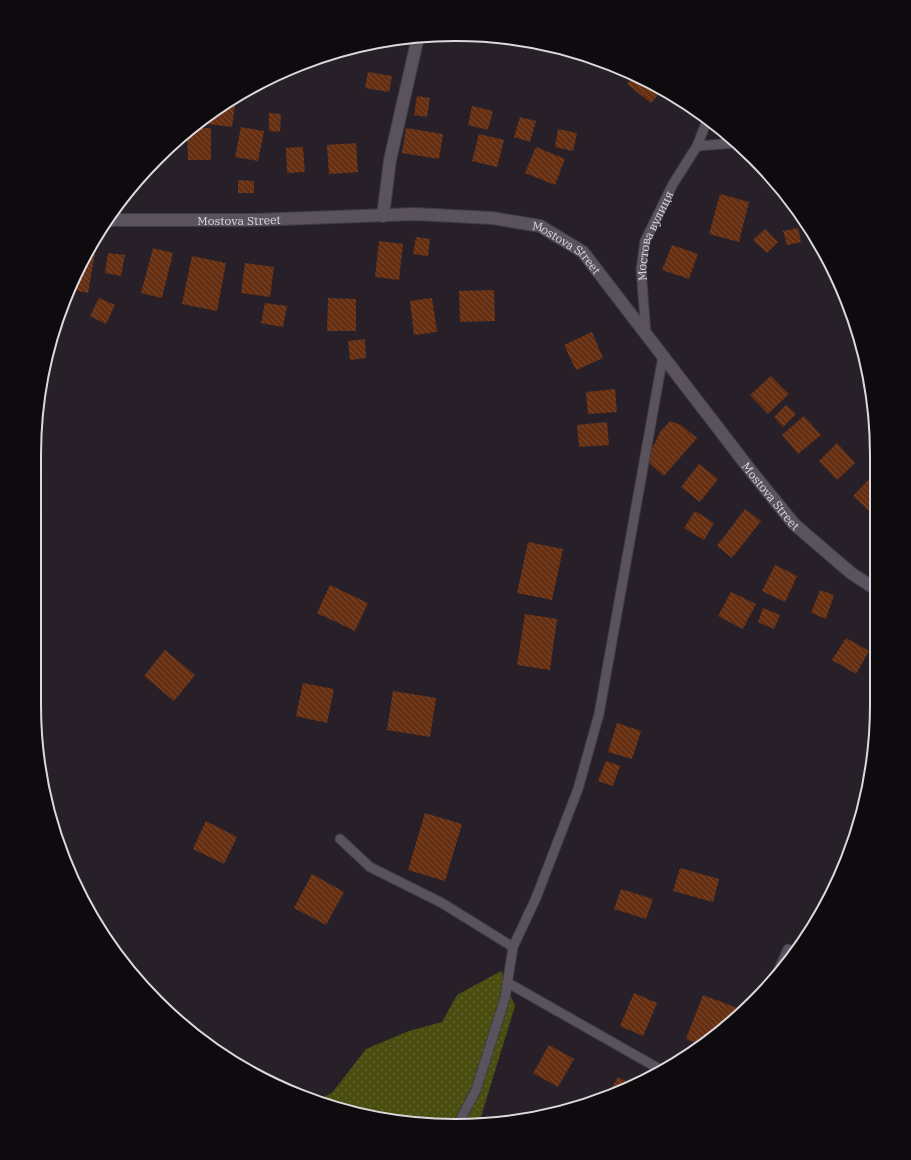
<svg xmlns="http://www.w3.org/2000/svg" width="911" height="1160" font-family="'IBM Plex Serif',serif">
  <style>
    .green { fill: url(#green-dots) }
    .building { fill: url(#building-back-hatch) }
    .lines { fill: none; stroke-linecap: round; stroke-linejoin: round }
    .service-casing { stroke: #413b43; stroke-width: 11 }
    .minor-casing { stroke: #413b43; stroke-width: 14 }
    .tertiary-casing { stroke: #413b43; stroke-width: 14 }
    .service { stroke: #5a525d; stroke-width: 9 }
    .minor { stroke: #5a525d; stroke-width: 12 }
    .tertiary { stroke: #5a525d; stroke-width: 12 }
    .labels { text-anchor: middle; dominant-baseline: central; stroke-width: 3; stroke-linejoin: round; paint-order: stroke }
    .street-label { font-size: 12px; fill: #dcd8de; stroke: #0e0b0f }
    .rim { fill: none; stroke: #dcd8de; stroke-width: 2 }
  </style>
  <defs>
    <pattern id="green-dots" width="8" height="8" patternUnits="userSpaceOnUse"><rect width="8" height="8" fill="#494d10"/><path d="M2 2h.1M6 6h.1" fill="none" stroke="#636632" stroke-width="1.8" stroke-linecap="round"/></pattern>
    <pattern id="building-back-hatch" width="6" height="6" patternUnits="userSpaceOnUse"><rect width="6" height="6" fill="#662f12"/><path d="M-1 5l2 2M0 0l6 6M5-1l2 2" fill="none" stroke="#7b4c34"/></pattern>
  </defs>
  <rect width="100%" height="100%" fill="#272029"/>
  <!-- green -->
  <path class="green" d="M501 971 515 1006 479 1123 456 1126 347 1112 317 1100 332 1093 366 1049 409 1031 442 1022 457 995Z"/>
  <!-- building -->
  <g class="building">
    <path d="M368 72 392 76 389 92 365 88Z"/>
    <path d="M635 75 662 90 651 103 627 84Z"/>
    <path d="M417 96 430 98 427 117 414 115Z"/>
    <path d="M236 97 232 127 208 124 209 116Z"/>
    <path d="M472 106 493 111 488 130 468 125Z"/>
    <path d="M269 113 281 114 280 132 269 131Z"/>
    <path d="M520 117 536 121 530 142 514 137Z"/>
    <path d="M241 127 264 131 258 161 235 157Z"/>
    <path d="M192 128H211V160H188L187 132Z"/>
    <path d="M406 128 443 134 439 159 402 153Z"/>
    <path d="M558 129 577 133 573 151 555 147Z"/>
    <path d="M479 134 504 140 497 167 472 161Z"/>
    <path d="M356 143 358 172 329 174 327 145Z"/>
    <path d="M303 147 305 172 287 173 286 148Z"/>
    <path d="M536 147 565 159 555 185 525 173Z"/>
    <path d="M238 180 254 181V193H238Z"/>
    <path d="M720 194 749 202 739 242 709 234Z"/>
    <path d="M798 228 801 242 787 245 783 231Z"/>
    <path d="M765 229 778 242 767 253 753 240Z"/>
    <path d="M416 237 430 239 428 256 413 254Z"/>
    <path d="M379 241 403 244 399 280 375 277Z"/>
    <path d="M672 245 698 254 689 279 662 270Z"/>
    <path d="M153 248 173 253 162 298 141 293Z"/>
    <path d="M88 251 95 252 88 293 70 289Z"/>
    <path d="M108 253 125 255 121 276 105 273Z"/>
    <path d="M192 256 226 263 217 311 182 304Z"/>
    <path d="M245 263 274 267 270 297 241 293Z"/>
    <path d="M494 290 495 321 460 322 459 291Z"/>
    <path d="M99 298 115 305 106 324 90 316Z"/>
    <path d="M328 298 356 299V331H327Z"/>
    <path d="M432 298 437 332 414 335 410 301Z"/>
    <path d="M265 303 287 306 283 327 261 323Z"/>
    <path d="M592 332 603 358 576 370 564 345Z"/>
    <path d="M365 339 366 358 350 360 348 341Z"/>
    <path d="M771 376 789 394 768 414 750 395Z"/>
    <path d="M615 389 617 412 588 414 586 392Z"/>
    <path d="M786 405 796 414 783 427 774 417Z"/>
    <path d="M804 416 821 435 798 454 782 435Z"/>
    <path d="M670 421 681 425 697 438 664 476 649 463 650 453 660 432Z"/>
    <path d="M607 422 609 445 579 447 577 425Z"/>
    <path d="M837 443 855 463 837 480 819 461Z"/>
    <path d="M699 464 718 479 700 502 681 487Z"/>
    <path d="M871 477 876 482V506L870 512 853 496Z"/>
    <path d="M745 509 761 521 732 558 717 546Z"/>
    <path d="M695 511 714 523 704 540 684 528Z"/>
    <path d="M528 542 563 549 552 600 517 593Z"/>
    <path d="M775 565 797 576 785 602 762 591Z"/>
    <path d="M330 585 368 603 355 631 317 613Z"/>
    <path d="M820 590 834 595 826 619 811 613Z"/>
    <path d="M731 592 756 604 743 629 718 616Z"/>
    <path d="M763 608 780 615 774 629 758 622Z"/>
    <path d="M525 614 557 619 550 670 517 665Z"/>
    <path d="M846 638 869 651 856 674 832 660Z"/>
    <path d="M165 650 195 675 174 701 144 676Z"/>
    <path d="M303 683 334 689 327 723 296 716Z"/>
    <path d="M393 691 436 698 430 737 387 730Z"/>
    <path d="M617 723 641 731 632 759 608 752Z"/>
    <path d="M606 761 620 766 613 786 598 781Z"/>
    <path d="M425 813 462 824 445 881 408 870Z"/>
    <path d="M206 821 237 837 224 864 193 849Z"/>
    <path d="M680 868 719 879 713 902 673 891Z"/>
    <path d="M312 874 344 892 326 925 294 908Z"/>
    <path d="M621 889 653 899 646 919 614 909Z"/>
    <path d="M634 993 657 1003 643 1036 620 1026Z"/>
    <path d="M703 995 743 1010 734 1021 701 1045 686 1039Z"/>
    <path d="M549 1045 574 1059 558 1087 533 1073Z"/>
    <path d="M618 1077 631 1084 609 1093Z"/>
  </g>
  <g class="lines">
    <!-- service casing -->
    <g class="service-casing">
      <g id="service">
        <path d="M697 146 736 143"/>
        <path id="s1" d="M646 334 641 269 645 241 673 184 697 146 708 118"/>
        <path d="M340 839 370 867 442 903 513 947"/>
        <path d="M779 969 788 949"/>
        <path d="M508 983 663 1071"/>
        <path d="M457 1126 476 1090 505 998 513 947 536 898 578 789 599 714 663 356"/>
      </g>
    </g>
    <!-- minor casing -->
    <g class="minor-casing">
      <path id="minor" d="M383 216 390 160 418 37"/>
    </g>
    <!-- tertiary casing -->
    <g class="tertiary-casing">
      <g id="tertiary">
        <path id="s2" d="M108 220H251L415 214 492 218 540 226 583 252 751 471 794 524 851 573 877 590"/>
      </g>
    </g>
    <!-- service -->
    <use href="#service" class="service"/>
    <!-- minor -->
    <use href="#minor" class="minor"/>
    <!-- tertiary -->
    <use href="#tertiary" class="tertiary"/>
  </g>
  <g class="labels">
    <!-- street labels -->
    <g class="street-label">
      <text stroke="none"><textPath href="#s2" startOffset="131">Mostova Street</textPath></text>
      <text stroke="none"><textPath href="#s1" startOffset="101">Мостова вулиця</textPath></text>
      <text stroke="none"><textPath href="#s2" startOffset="467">Mostova Street</textPath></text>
      <text stroke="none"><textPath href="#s2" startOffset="791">Mostova Street</textPath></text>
    </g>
  </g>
  <!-- crop -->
  <path d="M0 0H911V1160H0ZM455 41H456A414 414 0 0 1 870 455V705A414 414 0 0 1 456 1119H455A414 414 0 0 1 41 705V455A414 414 0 0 1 455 41Z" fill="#0e0b0f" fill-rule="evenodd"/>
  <path class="rim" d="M455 41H456A414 414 0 0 1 870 455V705A414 414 0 0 1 456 1119H455A414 414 0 0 1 41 705V455A414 414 0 0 1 455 41Z"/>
</svg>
